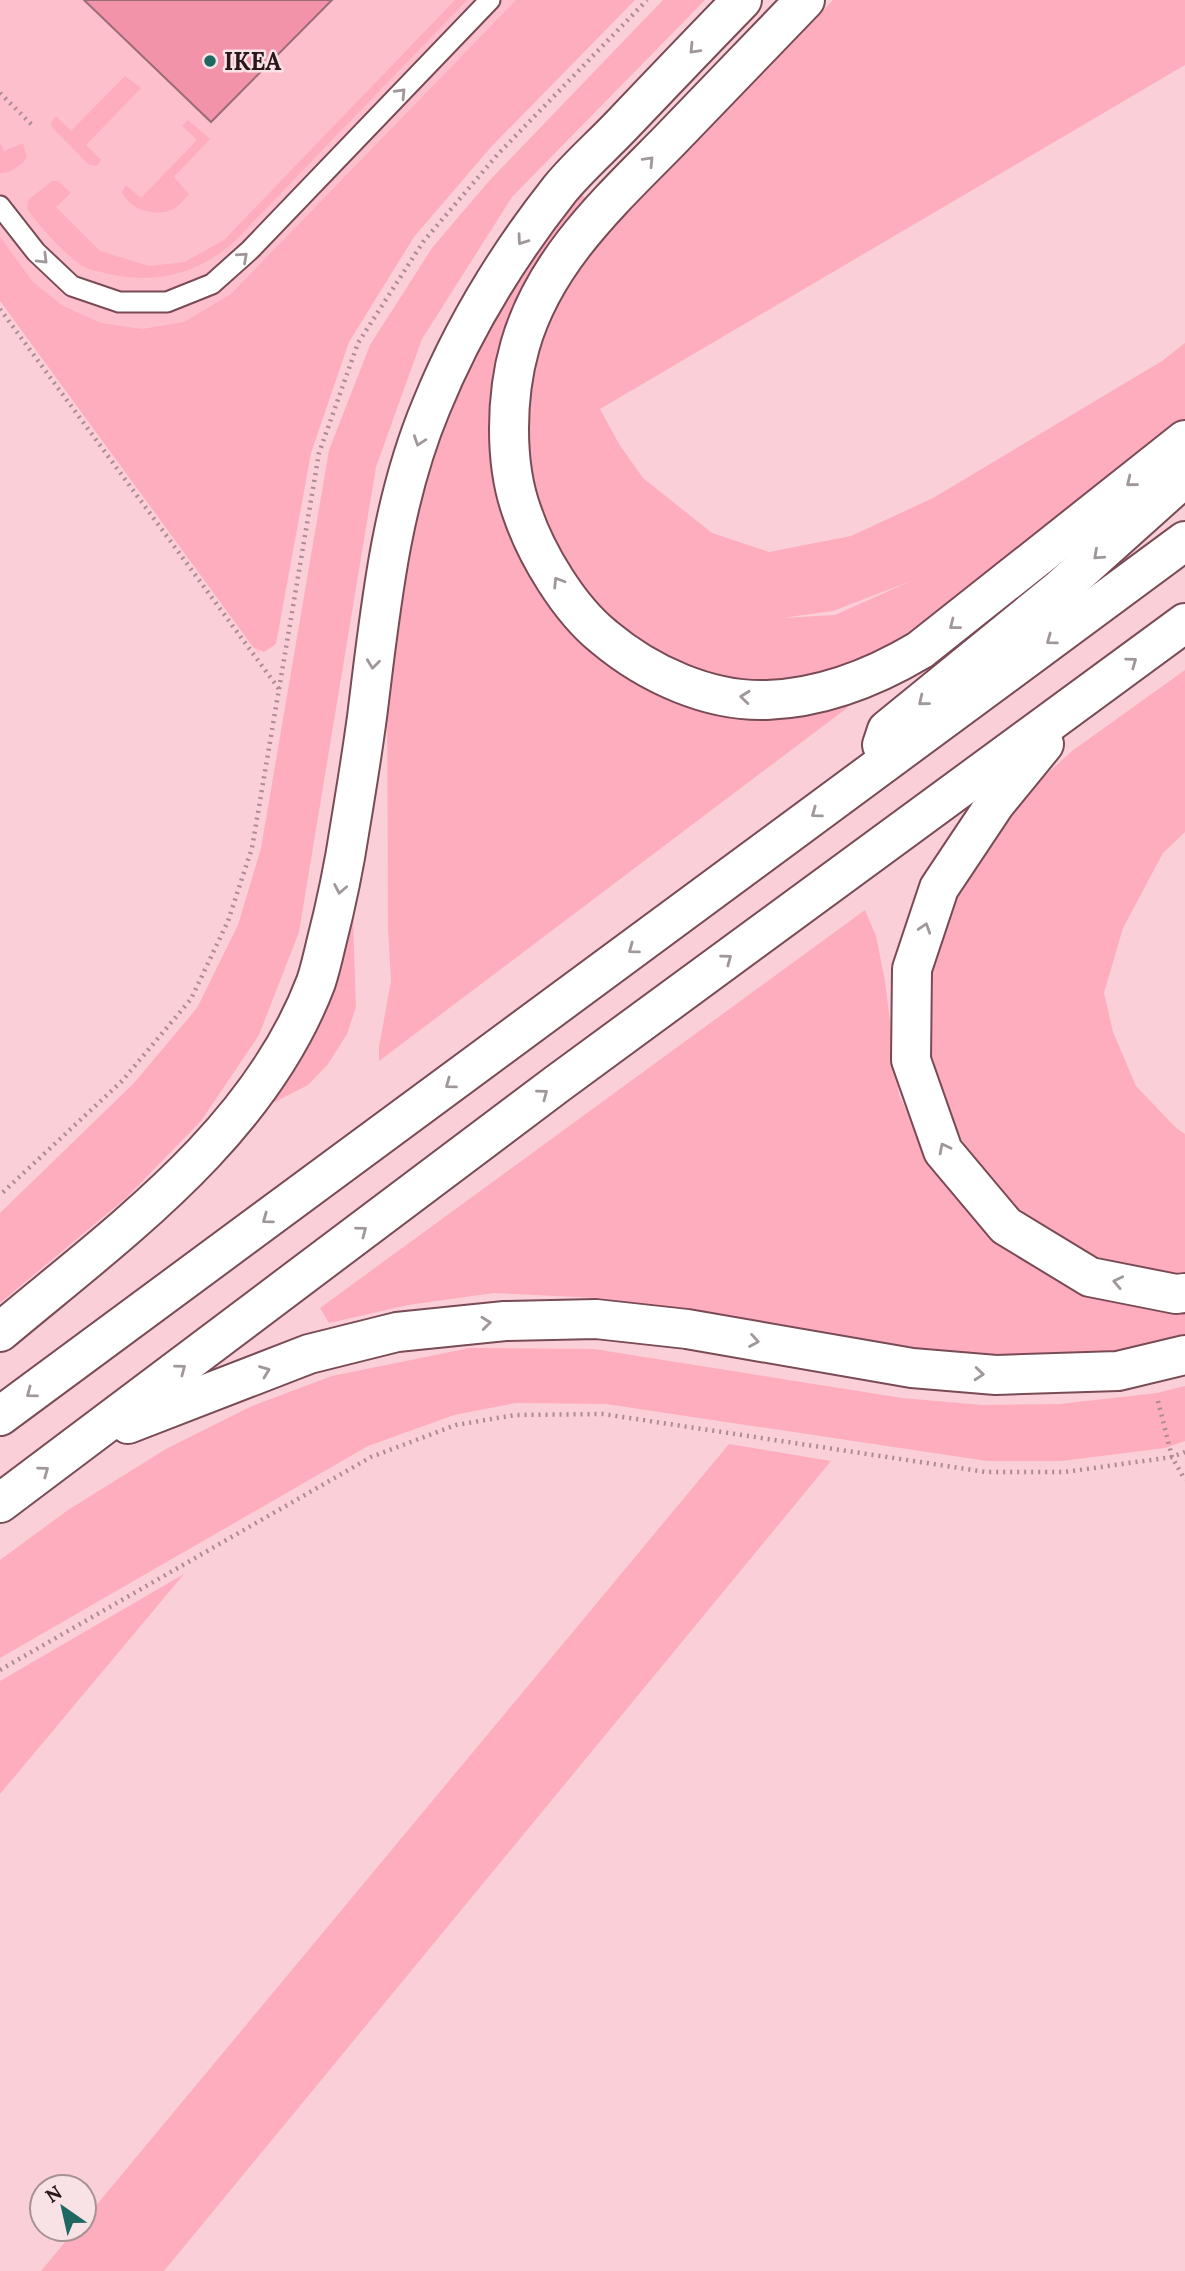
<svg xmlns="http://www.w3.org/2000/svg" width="1185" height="2271" font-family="Lora,serif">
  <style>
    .built { fill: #fdbfcc }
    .green { fill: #feadbe; fill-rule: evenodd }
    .building { fill: #f393aa; stroke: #9c6c76; stroke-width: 2 }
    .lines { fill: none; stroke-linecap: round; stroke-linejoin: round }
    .service-casing { stroke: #784b55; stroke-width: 23 }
    .motorway-casing { stroke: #784b55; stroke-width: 42 }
    .path { stroke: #ad8b92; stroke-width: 4.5; stroke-dasharray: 2 5; stroke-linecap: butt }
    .service { stroke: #fff; stroke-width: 19 }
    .motorway { stroke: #fff; stroke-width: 38 }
    .oneway { stroke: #9f9799 }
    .poi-dot { fill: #1f6861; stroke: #f9e2e6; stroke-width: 2.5 }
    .labels { text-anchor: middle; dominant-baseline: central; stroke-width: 5; stroke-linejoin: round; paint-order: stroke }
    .poi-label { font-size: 24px; font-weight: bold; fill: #2a171c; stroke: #f9e2e6; text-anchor: start }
  </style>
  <rect width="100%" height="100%" fill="#facfd7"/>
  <!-- built -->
  <path class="built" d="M0 0H620L480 143 338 340 259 654 0 299Z"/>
  <!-- green -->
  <g class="green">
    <path d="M455 0H467L232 244C195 275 152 285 105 273 97 271 86 269 79 264 60 249 41 228 27 209L28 200 52 181H58L71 193 56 207 100 251 149 266 185 262 224 240Z"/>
    <path d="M516 0H635L491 147 414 237 349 342 311 453 276 644 264 652 253 647 0 301V237L33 282 63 306 101 323 142 329 184 322 231 294Z"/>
    <path d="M663 0H705L512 197 422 339 376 467 299 932 259 1035 201 1121 126 1198 0 1303V1213L134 1083 197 1008 238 925 261 848 329 450 370 345 432 248 489 181Z"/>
    <path d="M833 0H1185V65L600 409 619 444 643 478 712 533 769 552 851 536 933 498 1162 361 1185 343V420L953 609 910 639 840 673 764 684 701 675 646 648 599 609 557 554 534 497 525 432 534 354 572 273 641 190 745 91ZM911 581 835 615 782 618 833 611Z"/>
    <path d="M125 76 141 88 86 145 101 160 97 166 89 165 52 127 51 122 56 116 71 131Z"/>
    <path d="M188 120 210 139 174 177 189 194C184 199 179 207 171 210 155 217 127 209 122 191L126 185 141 198 197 140 182 126Z"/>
    <path d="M0 142 4 151 23 143 27 158C21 165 10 174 0 173Z"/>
    <path d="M579 193 588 200 493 426 603 658 847 705V708L379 1061V1047L391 981 388 928 387 667 423 476 472 357 536 250Z"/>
    <path d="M1185 670V832L1163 853 1123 928 1104 993 1113 1032 1136 1086 1176 1128 1185 1134V1277L1108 1262 1058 1240 1014 1207 971 1156 940 1102 925 1035 928 973 942 916 1025 794 1072 751Z"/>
    <path d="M352 892 356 1007 347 1034 328 1064 308 1085 273 1103 310 1033Z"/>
    <path d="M865 910 876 936 885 981 899 1095 939 1178 993 1237 1062 1284 1142 1306 1185 1308V1336L1160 1343 1101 1353 991 1358 915 1350 709 1313 600 1298 494 1293 408 1305 329 1323 320 1308Z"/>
    <path d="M470 1348 594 1349 902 1398 982 1405 1060 1404 1157 1393 1185 1386V1441L1165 1448 1062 1461H987L606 1404 516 1403 454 1415 368 1446 0 1658V1560L68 1510 166 1449 252 1406 332 1376Z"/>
    <path d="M729 1444 831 1461 164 2271H41L76 2229H84V2220Z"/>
    <path d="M184 1574 0 1794V1681Z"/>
  </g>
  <!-- building -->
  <path class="building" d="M84 0H332L211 122Z"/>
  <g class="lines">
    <!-- service casing -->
    <g class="service-casing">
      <path id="service" d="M0 206 36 252 72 286 119 302H167L212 284 250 250 490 0"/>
    </g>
    <!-- motorway casing -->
    <g class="motorway-casing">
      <g id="motorway">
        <path d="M805 0C760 47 714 94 669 141 609 202 544 261 520 346 506 395 504 463 522 512 536 554 569 609 604 637 648 674 709 702 767 700 822 698 873 678 920 650L1185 440"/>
        <path d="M1044 744 995 804 939 888 912 969 911 1060 943 1151 1006 1226 1090 1277 1176 1294 1185 1293"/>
        <path d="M882 745 887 730 1060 589 1185 477"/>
        <path d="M0 1332C119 1232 259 1133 316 982 320 970 323 957 326 944 336 905 344 867 350 827 356 791 362 754 367 717 380 613 390 505 431 407 463 328 507 256 560 189 578 167 601 147 621 126 661 84 701 42 742 0"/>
        <path d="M0 1416 1185 541"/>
        <path d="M128 1424 309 1354 397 1332 505 1321 596 1319 687 1329 912 1368 996 1375 1118 1371 1185 1355"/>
        <path d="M0 1503 557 1084 1185 623"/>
      </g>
    </g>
    <!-- path -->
    <g class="path">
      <path d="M0 93 34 127"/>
      <path d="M0 309 279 689 252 848 228 921 191 999 122 1081 0 1195"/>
      <path d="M279 689 319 453 358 343 423 242 498 154 647 0"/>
      <path d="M1158 1401 1172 1457 1185 1480"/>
      <path d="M0 1670 371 1457 456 1425 515 1415 603 1414 986 1472H1065L1172 1457 1185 1452"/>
    </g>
    <!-- service -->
    <use href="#service" class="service"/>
    <!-- motorway -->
    <use href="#motorway" class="motorway"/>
  </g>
  <!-- one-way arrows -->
  <defs><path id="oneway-chevron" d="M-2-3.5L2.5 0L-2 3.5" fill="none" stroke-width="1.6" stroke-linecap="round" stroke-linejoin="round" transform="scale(1.75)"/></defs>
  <g class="oneway">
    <use href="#oneway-chevron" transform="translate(694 49) rotate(134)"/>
    <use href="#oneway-chevron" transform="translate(401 93) rotate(-46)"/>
    <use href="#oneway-chevron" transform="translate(649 161) rotate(-46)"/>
    <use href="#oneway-chevron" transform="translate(522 240) rotate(125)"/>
    <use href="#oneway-chevron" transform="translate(243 257) rotate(-42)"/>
    <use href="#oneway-chevron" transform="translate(43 259) rotate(45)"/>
    <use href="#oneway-chevron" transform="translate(419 441) rotate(109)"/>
    <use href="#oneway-chevron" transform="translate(1131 482) rotate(141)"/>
    <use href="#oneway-chevron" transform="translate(1098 555) rotate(138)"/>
    <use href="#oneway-chevron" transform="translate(558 582) rotate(-122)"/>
    <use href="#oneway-chevron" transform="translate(954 625) rotate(142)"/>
    <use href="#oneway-chevron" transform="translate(1051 640) rotate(144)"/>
    <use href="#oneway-chevron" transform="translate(1132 662) rotate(-36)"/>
    <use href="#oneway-chevron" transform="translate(373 664) rotate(97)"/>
    <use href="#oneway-chevron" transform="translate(745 697) rotate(-174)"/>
    <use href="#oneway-chevron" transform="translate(923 701) rotate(141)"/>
    <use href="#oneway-chevron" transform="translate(816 813) rotate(144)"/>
    <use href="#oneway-chevron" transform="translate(340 889) rotate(101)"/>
    <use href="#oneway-chevron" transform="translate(925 928) rotate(-72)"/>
    <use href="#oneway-chevron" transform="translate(633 949) rotate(144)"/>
    <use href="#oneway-chevron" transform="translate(727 959) rotate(-36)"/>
    <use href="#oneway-chevron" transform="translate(450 1084) rotate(144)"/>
    <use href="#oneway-chevron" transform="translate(543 1094) rotate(-37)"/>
    <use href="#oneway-chevron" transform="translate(944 1148) rotate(-117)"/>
    <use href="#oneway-chevron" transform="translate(267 1219) rotate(144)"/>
    <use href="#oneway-chevron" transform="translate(362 1231) rotate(-37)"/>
    <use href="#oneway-chevron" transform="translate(1118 1282) rotate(-168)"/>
    <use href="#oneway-chevron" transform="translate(486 1323) rotate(-6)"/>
    <use href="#oneway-chevron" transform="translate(754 1341) rotate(10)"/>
    <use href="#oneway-chevron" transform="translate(181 1369) rotate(-37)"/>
    <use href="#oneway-chevron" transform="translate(265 1371) rotate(-21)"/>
    <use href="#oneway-chevron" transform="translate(979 1374) rotate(5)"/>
    <use href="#oneway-chevron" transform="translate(31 1393) rotate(143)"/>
    <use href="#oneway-chevron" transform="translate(44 1471) rotate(-36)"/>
  </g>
  <!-- markers -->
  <circle class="poi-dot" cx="210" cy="61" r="7"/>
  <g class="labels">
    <!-- poi labels -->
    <g class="poi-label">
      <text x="224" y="61">IKEA</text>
    </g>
  </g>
  <!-- north arrow -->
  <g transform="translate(63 2208) rotate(326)"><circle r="33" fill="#f9e2e6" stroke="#a69195" stroke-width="2"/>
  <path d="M0-5L12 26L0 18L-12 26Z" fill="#1f6861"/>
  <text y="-10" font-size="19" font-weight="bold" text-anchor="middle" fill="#2a171c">N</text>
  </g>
</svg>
